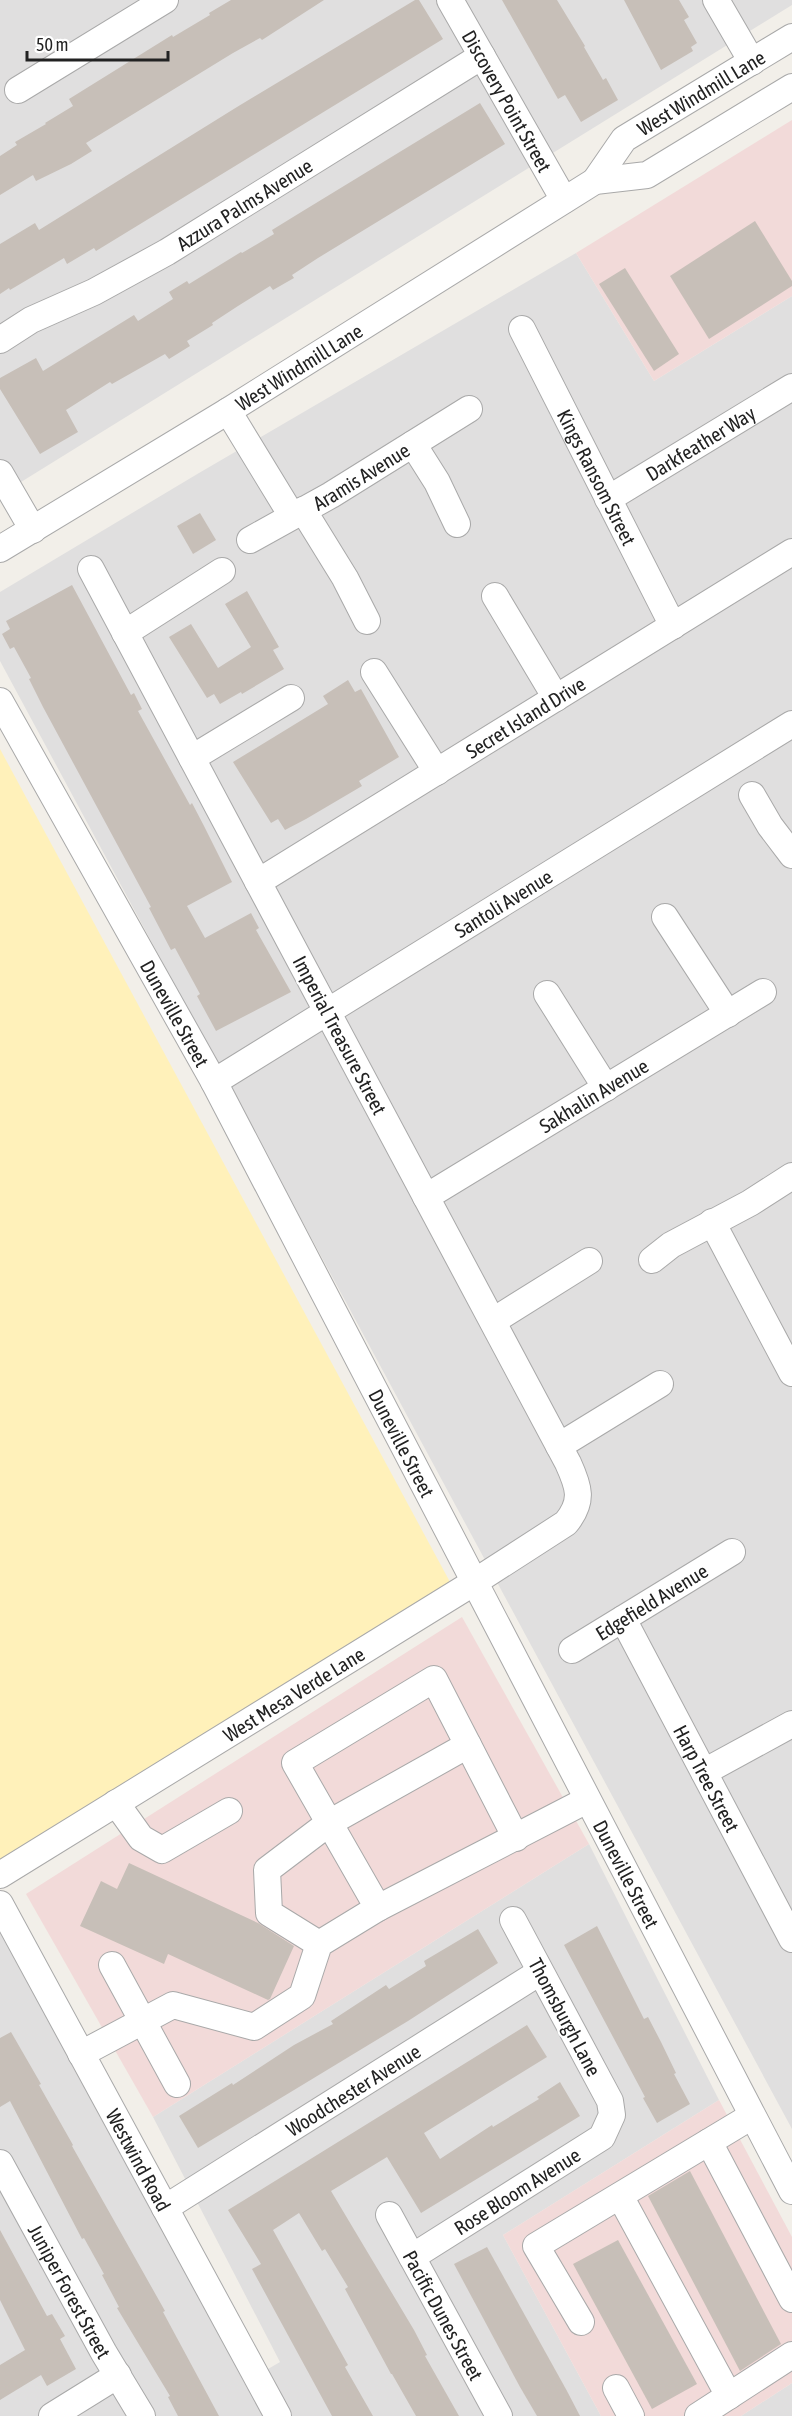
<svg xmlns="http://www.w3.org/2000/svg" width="792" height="2416" font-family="'Asap Condensed',sans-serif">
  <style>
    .residential { fill: #e0dfdf }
    .commercial { fill: #f2dad9 }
    .sand { fill: #fff1ba }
    .building { fill: #c7bfb8 }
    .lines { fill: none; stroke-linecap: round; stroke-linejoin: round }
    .minor-casing { stroke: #a9a9a9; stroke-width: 28 }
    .minor { stroke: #fff; stroke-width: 26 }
    .labels { text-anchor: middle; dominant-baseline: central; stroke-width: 4.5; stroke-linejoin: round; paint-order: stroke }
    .street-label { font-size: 20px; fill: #222; stroke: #fff }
  </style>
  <rect width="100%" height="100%" fill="#f2efe9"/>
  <!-- residential -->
  <g class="residential">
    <path d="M0 0H792V5L0 495Z"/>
    <path d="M576 253 654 381 792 296V2129L0 661V592L199 473Z"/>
    <path d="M589 1844 719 2100 503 2235 601 2416H0V1904L256 2376 280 2362 153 2117Z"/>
    <path d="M792 2383V2416H741Z"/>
  </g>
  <!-- commercial -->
  <g class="commercial">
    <path d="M792 120V296L654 381 576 253Z"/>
    <path d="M462 1617 589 1844 153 2117 26 1894Z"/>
    <path d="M719 2100 792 2237V2383L741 2416H601L503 2235Z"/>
  </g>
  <!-- sand -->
  <path class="sand" d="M0 749 450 1582 0 1861Z"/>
  <!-- building -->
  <g class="building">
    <path d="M231 0H324L262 40 260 38 233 53 86 143 92 151 71 164 36 181 33 175 0 195V156L17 145 15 142 46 124 45 123 73 106 69 99 172 35 173 37 210 15 209 13Z"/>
    <path d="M415 0H419L443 39 96 251 94 248 67 264 64 258 10 290 9 288 0 294V244L35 223 39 230 237 107Z"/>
    <path d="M502 0H557L585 46 584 47 603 80 606 78 618 100 581 122 565 95 558 99Z"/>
    <path d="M624 0H679L689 17 684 20 697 43 691 47 693 51 661 70Z"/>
    <path d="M480 103 505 144 318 258 292 275 294 278 273 290 270 286 238 306 212 323 213 325 187 341 190 346 169 359 165 354 112 384 110 382 66 410 78 432 40 454 0 389V378L36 358 43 371 134 315 138 321 173 299 169 292 187 281 189 284 241 252 242 253 274 234 272 230 298 214Z"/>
    <path d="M755 221 792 281V286L709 339 670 276Z"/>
    <path d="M625 268 679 354 654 371 599 284Z"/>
    <path d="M200 513 216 540 193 554 177 526Z"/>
    <path d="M72 585 131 695 134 693 142 709 138 711 190 805 192 803 204 826 232 882 187 906 205 938 251 913 259 928 256 930 291 992 216 1031 197 996 200 994 175 948 171 950 149 908 151 907 43 707 29 679 31 678 14 647 10 649 2 634 10 629 6 621Z"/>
    <path d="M247 591 279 647 273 650 284 669 242 694 241 692 220 704 214 694 207 698 169 637 191 624 218 668 251 647 225 604Z"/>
    <path d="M348 680 355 692 361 689 399 757 359 781 362 786 306 819 285 830 278 819 271 823 233 762 328 704 323 696Z"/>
    <path d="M129 1863 258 1923 294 1946 270 1999 268 2000 168 1954 164 1964 80 1926 101 1881 117 1889Z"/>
    <path d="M597 1926 644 2019 648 2017 661 2042 676 2073 674 2074 690 2104 657 2123 643 2098 645 2097 564 1945Z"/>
    <path d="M478 1929 498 1963 408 2021 198 2148 179 2116 232 2083 233 2085 294 2045 333 2024 331 2021 386 1985 389 1989 426 1966 424 1961Z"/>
    <path d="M527 2025 547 2057 424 2133 440 2159 492 2125 493 2127 539 2099 537 2097 560 2082 580 2116 421 2213 387 2157 331 2191 414 2330 427 2355 425 2356 459 2416H416L392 2374H391L345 2289 348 2287 325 2249 322 2251 299 2213 273 2230 348 2365 345 2367 373 2416H332L252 2269 261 2264 228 2210Z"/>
    <path d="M11 2032 41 2084 39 2085 73 2145 72 2146 165 2311 163 2312 219 2416H178L168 2397 170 2396 117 2308 119 2307 102 2275 104 2274 84 2238 82 2239 10 2101 0 2107V2038Z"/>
    <path d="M690 2171 781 2344 740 2371 648 2196Z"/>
    <path d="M0 2230 47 2316 52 2314 65 2336 60 2339 76 2369 47 2386 41 2375 0 2400V2365L25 2350 0 2300Z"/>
    <path d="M618 2240 697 2384 652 2409 573 2264Z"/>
    <path d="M487 2247 567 2391 580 2416H537L520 2387 454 2264Z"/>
  </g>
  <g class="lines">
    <!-- minor casing -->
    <g class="minor-casing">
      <g id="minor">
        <path id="s1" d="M450 0 564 200"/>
        <path d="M716 0 752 62"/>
        <path d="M18 90 165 0"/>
        <path id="s2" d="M595 181 624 139 792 37"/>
        <path id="s3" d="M522 329 673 626"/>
        <path id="s4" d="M0 340 31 320 94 292 167 252 482 56"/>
        <path d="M228 411 292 516"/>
        <path d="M413 444 437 482 457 524"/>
        <path d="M0 473 33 530"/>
        <path id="s5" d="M608 499 792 387"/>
        <path d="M303 510 345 578 367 621"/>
        <path id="s6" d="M250 540 331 495 469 409"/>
        <path id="s7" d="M0 549 228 411 595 181 647 175 792 87"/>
        <path d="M495 596 556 698"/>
        <path d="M125 633 222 571"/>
        <path d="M374 672 437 772"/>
        <path id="s8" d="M0 701 214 1082 792 2191"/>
        <path d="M192 758 291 698"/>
        <path d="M752 795 770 826 792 855"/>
        <path id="s9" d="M258 882 792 552"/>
        <path d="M665 917 728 1014"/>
        <path d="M547 994 606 1088"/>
        <path id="s10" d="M214 1082 792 724"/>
        <path id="s11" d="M426 1197 763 992"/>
        <path d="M712 1222 792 1373"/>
        <path d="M652 1260 671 1245 750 1203 792 1176"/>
        <path d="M493 1321 589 1261"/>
        <path d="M559 1446 660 1384"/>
        <path id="s12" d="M623 1619 792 1939"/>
        <path id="s13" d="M572 1650 732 1552"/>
        <path d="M704 1772 792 1724"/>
        <path d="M116 1803 141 1838 162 1850 229 1811"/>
        <path id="s14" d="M0 1875 473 1583 566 1523C584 1501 579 1487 568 1463L91 569"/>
        <path id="s15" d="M0 1904 278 2416"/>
        <path d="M378 1908 295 1763 434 1679 516 1838"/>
        <path d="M319 1944 269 1913 267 1870 329 1823 468 1745"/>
        <path d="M112 1965 177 2084"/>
        <path d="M81 2054 173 2005 254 2027 302 1996 319 1944 378 1908 587 1800"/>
        <path d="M709 2142 792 2299"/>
        <path id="s16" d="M0 2163 104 2353 142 2416"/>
        <path d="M620 2196 729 2396"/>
        <path id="s17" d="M165 2208 540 1972"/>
        <path id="s18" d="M389 2215 499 2416"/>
        <path id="s19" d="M412 2257 602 2137 612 2115 610 2101 513 1920"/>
        <path d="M581 2322 536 2246 752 2116"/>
        <path d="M616 2388 631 2416"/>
        <path d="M52 2416 118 2375"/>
        <path d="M698 2416 792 2355"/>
      </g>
    </g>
    <!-- minor -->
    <use href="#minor" class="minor"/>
  </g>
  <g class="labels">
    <!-- street labels -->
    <g class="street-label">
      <text stroke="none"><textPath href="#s2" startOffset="141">West Windmill Lane</textPath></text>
      <text stroke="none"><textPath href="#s1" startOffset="116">Discovery Point Street</textPath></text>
      <text stroke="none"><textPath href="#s4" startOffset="280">Azzura Palms Avenue</textPath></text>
      <text stroke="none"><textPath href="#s7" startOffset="350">West Windmill Lane</textPath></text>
      <text stroke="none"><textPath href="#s5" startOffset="108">Darkfeather Way</textPath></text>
      <text stroke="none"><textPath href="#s6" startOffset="128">Aramis Avenue</textPath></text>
      <text stroke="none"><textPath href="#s3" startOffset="166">Kings Ransom Street</textPath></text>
      <text stroke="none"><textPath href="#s9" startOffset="314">Secret Island Drive</textPath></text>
      <text stroke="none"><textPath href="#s10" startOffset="340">Santoli Avenue</textPath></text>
      <text stroke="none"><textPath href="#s8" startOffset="358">Duneville Street</textPath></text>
      <text transform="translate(340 1035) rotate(62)">Imperial Treasure Street</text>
      <text stroke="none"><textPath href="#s11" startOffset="196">Sakhalin Avenue</textPath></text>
      <text stroke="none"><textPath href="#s8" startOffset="844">Duneville Street</textPath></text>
      <text stroke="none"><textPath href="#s13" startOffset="93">Edgefield Avenue</textPath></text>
      <text stroke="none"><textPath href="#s14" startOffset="345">West Mesa Verde Lane</textPath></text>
      <text stroke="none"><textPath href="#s12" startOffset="180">Harp Tree Street</textPath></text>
      <text stroke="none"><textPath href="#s8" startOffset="1330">Duneville Street</textPath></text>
      <text transform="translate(565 2017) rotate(62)">Thomsburgh Lane</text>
      <text stroke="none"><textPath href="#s17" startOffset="222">Woodchester Avenue</textPath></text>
      <text stroke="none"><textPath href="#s15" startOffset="291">Westwind Road</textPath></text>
      <text stroke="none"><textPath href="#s19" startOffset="124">Rose Bloom Avenue</textPath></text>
      <text stroke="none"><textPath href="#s16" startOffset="146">Juniper Forest Street</textPath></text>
      <text stroke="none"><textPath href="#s18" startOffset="114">Pacific Dunes Street</textPath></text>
    </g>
  </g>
  <!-- scale -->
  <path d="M27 51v9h141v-9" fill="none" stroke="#222222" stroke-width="3"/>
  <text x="36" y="51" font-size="18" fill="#222222" stroke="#ffffff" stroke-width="4.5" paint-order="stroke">50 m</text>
</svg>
